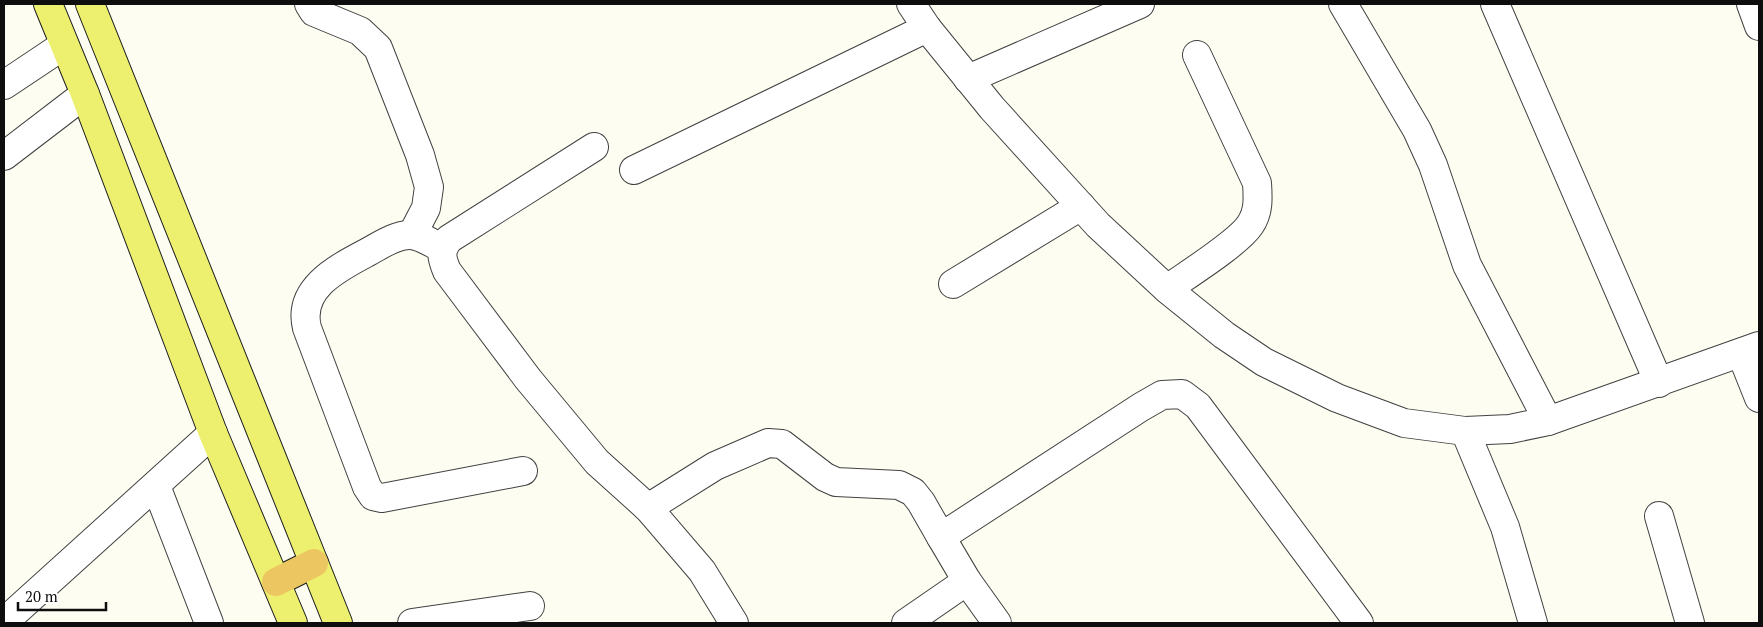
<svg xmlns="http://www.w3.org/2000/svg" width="1763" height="627" font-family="'PT Serif',serif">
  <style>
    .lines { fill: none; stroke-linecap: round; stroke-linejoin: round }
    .minor-casing { stroke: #414141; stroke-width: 30 }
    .major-casing { stroke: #1f1f1f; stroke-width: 30 }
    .highway-casing { stroke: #1f1f1f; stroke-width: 30 }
    .minor { stroke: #fff; stroke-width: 28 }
    .major { stroke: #edf06f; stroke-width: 28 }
    .highway { stroke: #ecc661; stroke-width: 28 }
  </style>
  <rect width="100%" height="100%" fill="#fdfef1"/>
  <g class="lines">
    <!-- minor casing -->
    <g class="minor-casing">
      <g id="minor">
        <path d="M309 4 314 12 360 31 378 48 420 155 429 187 426 208 412 235"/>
        <path d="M911 4 927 28 992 108 1098 225 1167 289 1224 335 1264 362 1337 398 1404 423 1465 431 1505 527 1533 623"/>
        <path d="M1343 4 1417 130 1433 165 1467 265 1548 421"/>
        <path d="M1495 4 1659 383"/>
        <path d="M1751 4 1759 26"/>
        <path d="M968 79 1140 4"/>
        <path d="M4 85 64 45"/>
        <path d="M594 147 449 239C440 251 441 257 447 271L528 379 597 462 648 508 702 571 734 623"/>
        <path d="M4 156 85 94"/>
        <path d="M634 170 927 28"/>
        <path d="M442 248C433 244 420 235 410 235 395 235 381 245 368 252 338 268 297 288 307 328L367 487 373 496 382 498 523 471"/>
        <path d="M953 284 1081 206"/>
        <path d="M1167 289C1187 275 1238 243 1250 225 1259 212 1258 198 1257 183L1197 55"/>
        <path d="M1741 353 1759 398"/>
        <path d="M1465 431 1510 429 1548 421 1759 346"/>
        <path d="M156 486 209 623"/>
        <path d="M648 508 715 466 768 443 782 444 825 477 836 482 899 485 913 492 921 502 941 537 1141 407 1162 395 1182 394 1198 406 1359 623"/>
        <path d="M1659 516 1690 623"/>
        <path d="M941 537 967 581 997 623"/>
        <path d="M4 622 213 433"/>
        <path d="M412 623 530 606"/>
        <path d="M906 623 967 581"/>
      </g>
    </g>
    <!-- major casing -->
    <g class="major-casing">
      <g id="major">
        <path d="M48 4 85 94 213 433 293 623"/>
        <path d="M90 4 338 623"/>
      </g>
    </g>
    <!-- highway casing -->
    <g class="highway-casing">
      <path id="highway" d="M276 582 314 563"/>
    </g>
    <!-- minor -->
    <use href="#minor" class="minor"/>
    <!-- major -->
    <use href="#major" class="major"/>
    <!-- highway -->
    <use href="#highway" class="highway"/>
  </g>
  <!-- border -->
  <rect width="1763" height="627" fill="none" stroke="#0e0e0e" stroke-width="10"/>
  <!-- scale -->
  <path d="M18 602v8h88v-8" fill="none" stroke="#0e0e0e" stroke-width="2.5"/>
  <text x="25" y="602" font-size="15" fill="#0e0e0e" stroke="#ffffff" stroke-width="4" paint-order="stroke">20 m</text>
</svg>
